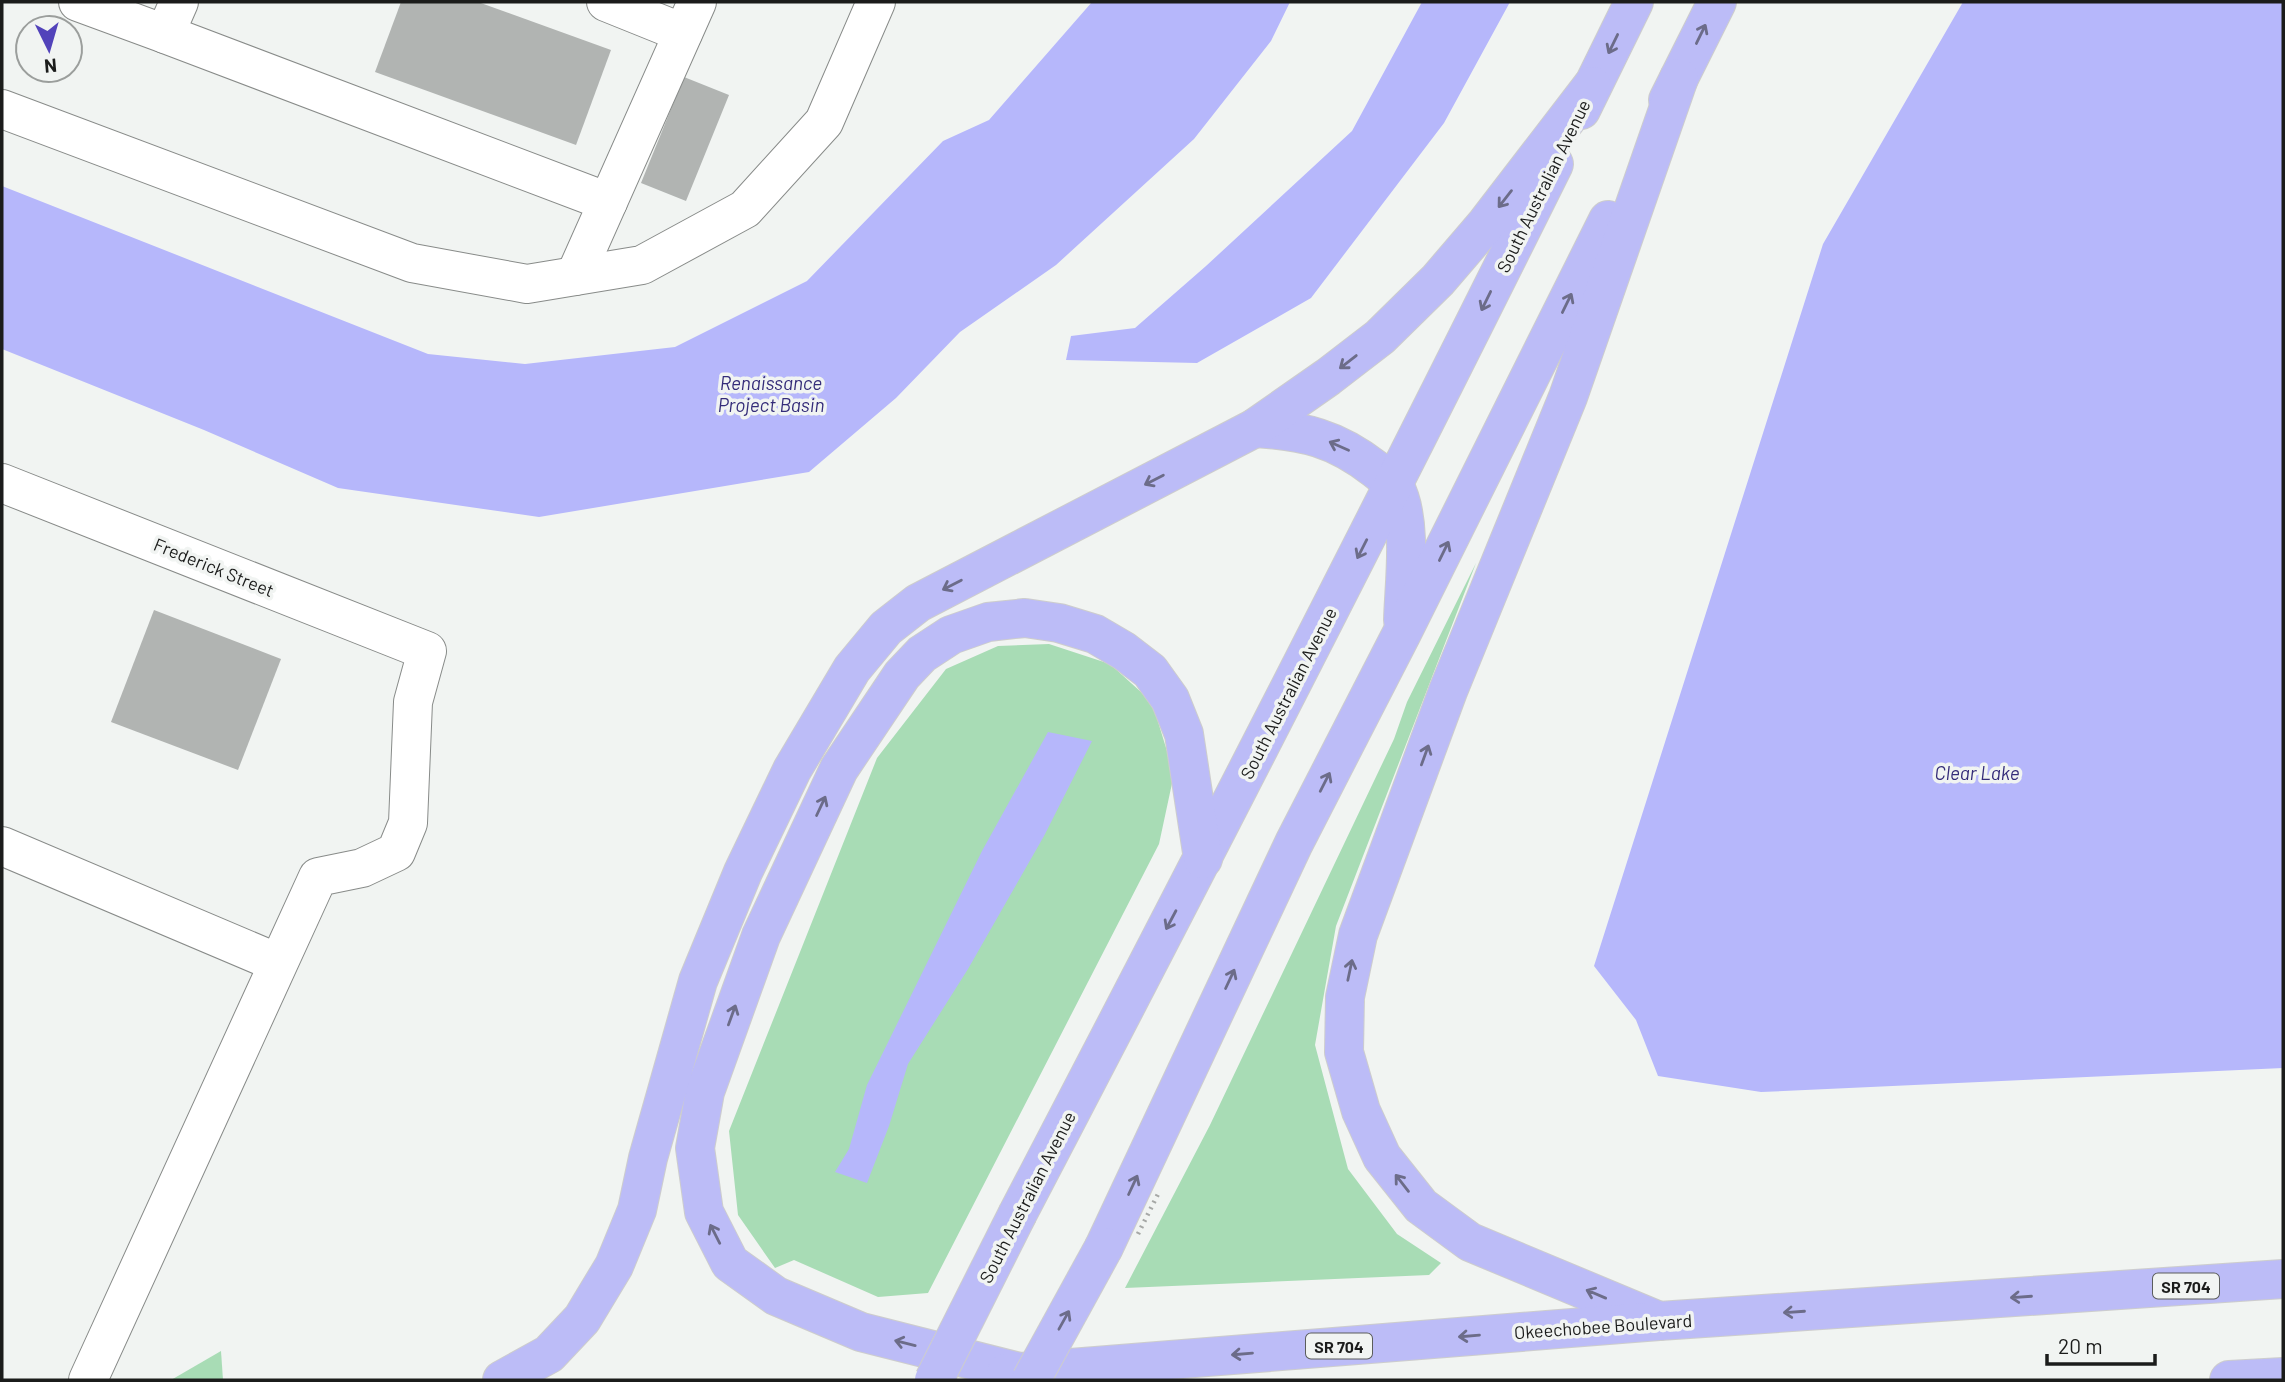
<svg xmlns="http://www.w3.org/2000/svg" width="2285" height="1382" font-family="Barlow,sans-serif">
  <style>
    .green { fill: #a8dcb5 }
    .water { fill: #b6b7fb }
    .building { fill: #b1b4b2 }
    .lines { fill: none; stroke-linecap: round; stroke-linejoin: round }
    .minor-casing { stroke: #888b89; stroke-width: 40 }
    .major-casing { stroke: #cdcdcd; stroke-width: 40 }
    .minor { stroke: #fff; stroke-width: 38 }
    .major { stroke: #bcbcf7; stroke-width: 38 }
    .major-bridge-casing { stroke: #cdcdcd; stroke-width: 40; stroke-linecap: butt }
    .path-bridge { stroke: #a6a8a6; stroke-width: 4.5; stroke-dasharray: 2 5; stroke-linecap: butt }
    .major-bridge { stroke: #bcbcf7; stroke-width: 38 }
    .oneway { stroke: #6c6c89 }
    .labels { text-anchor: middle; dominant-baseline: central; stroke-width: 7; stroke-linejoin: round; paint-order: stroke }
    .shield { fill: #f1f4f2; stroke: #5b5d5c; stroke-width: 2 }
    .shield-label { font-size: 16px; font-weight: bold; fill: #1b1c1b }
    .street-label { font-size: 18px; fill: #1b1c1b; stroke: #f1f4f2 }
    .water-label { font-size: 19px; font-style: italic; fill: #342c79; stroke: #f1f4f2 }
  </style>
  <rect width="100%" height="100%" fill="#f1f4f2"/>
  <!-- green -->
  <g class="green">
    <path d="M1476 563 1336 926 1315 1045 1348 1169 1397 1234 1441 1263 1429 1275 1125 1288 1210 1125 1394 739 1407 702Z"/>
    <path d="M1049 644 1110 664 1152 702 1174 774 1159 844 928 1293 878 1297 794 1260 775 1268 738 1215 729 1131 877 758 946 669 998 646Z"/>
    <path d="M221 1351 223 1380H171Z"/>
  </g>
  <!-- water -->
  <g class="water">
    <path d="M1092 2H1290L1271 41 1194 139 1056 265 960 332 896 398 809 472 539 517 338 488 204 430 2 349V186L428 354 525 364 675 347 807 281 943 141 989 120Z"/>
    <path d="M1422 2H1510L1444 123 1311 298 1197 363 1066 360 1071 336 1135 328 1206 266 1352 131Z"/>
    <path d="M1963 2H2283V1068L1761 1092 1658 1076 1636 1020 1594 966 1823 244Z"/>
    <path d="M1048 732 1092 741 1044 836 968 969 908 1064 889 1126 867 1183 835 1172 849 1149 867 1085 982 851Z"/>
  </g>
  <!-- building -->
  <g class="building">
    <path d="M401 2H478L611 50 576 145 375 72Z"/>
    <path d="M684 77 729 95 686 201 641 183Z"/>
    <path d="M154 610 281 659 238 770 111 722Z"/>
  </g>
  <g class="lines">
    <!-- minor casing -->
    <g class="minor-casing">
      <g id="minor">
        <path d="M78 2 165 34 179 2"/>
        <path d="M606 2 683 33"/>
        <path d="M165 34 608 202"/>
        <path d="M2 109 412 263 527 284 642 265 745 209 824 122 876 2"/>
        <path d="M575 276 697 2"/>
        <path d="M2 483 427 651 413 702 408 823 396 852 362 868 318 877 88 1380"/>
        <path d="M2 846 278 963"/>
      </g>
    </g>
    <!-- major casing -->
    <g class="major-casing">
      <g id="major">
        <path d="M1668 100 1717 2"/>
        <path d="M1581 110 1634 2"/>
        <path d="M1255 428C1304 431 1335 438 1375 469 1381 474 1391 480 1395 487 1413 520 1404 583 1403 620"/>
        <path d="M1018 1213C1200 865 1379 516 1554 164"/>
        <path d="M1104 1247 1294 843 1402 633 1608 220"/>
        <path d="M1659 1321 1470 1242 1421 1206 1382 1157 1361 1111 1344 1052 1345 997 1358 935 1448 691 1568 397 1679 78"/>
        <path d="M1019 1372 861 1332 776 1296 730 1263 704 1212 695 1148 705 1092 761 936 839 769 902 675 922 654 951 635 988 622 1025 618 1059 623 1095 634 1124 651 1150 671 1170 699 1184 734 1203 859"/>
        <path d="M1006 1373 1659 1321 2283 1279"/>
        <path d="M502 1380 549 1354 582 1319 614 1266 637 1210 648 1158 698 981 743 872 792 770 852 669 886 628 918 603 1255 428 1328 377 1380 337 1438 280 1486 224 1592 86"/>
        <path d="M2229 1380 2283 1377"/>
      </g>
    </g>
    <!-- minor -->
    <use href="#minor" class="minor"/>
    <!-- major -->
    <use href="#major" class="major"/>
    <!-- major-bridge casing -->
    <g class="major-bridge-casing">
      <g id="major-bridge">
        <path d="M934 1380 1018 1213"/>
        <path d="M1031 1380 1104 1247"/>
      </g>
    </g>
    <!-- path-bridge -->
    <path class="path-bridge" d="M1138 1234 1158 1194"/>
    <!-- major-bridge -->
    <use href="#major-bridge" class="major-bridge"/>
  </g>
  <!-- one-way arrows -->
  <defs><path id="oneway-shaft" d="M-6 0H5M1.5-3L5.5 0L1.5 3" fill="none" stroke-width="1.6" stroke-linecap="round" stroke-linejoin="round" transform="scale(1.75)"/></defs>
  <g class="oneway">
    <use href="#oneway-shaft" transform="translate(1701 34) rotate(-64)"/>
    <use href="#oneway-shaft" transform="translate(1613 44) rotate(116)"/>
    <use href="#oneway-shaft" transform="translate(1505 199) rotate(128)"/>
    <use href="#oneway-shaft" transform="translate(1486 301) rotate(116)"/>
    <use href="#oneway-shaft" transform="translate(1567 303) rotate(-64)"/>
    <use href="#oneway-shaft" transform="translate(1348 362) rotate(142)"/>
    <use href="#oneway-shaft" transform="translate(1339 446) rotate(-156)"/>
    <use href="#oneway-shaft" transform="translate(1154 480) rotate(153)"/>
    <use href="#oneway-shaft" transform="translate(1362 549) rotate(117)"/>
    <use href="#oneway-shaft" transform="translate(1444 551) rotate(-64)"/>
    <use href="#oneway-shaft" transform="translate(952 585) rotate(153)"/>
    <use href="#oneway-shaft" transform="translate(1425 755) rotate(-70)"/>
    <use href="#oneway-shaft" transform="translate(1325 782) rotate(-63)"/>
    <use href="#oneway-shaft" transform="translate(821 806) rotate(-65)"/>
    <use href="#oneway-shaft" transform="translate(1171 920) rotate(118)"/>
    <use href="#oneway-shaft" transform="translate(1350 970) rotate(-78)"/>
    <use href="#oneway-shaft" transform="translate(1230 979) rotate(-65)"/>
    <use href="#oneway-shaft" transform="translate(732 1015) rotate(-70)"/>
    <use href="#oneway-shaft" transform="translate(1402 1183) rotate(-128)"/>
    <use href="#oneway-shaft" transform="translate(1133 1185) rotate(-65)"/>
    <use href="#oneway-shaft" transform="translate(715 1234) rotate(-117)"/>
    <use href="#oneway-shaft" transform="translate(1596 1294) rotate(-157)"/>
    <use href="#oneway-shaft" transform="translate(2021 1297) rotate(176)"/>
    <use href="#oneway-shaft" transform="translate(1794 1312) rotate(176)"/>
    <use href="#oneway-shaft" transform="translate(1064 1320) rotate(-61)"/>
    <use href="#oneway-shaft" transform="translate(1469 1336) rotate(175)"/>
    <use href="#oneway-shaft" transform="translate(905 1343) rotate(-166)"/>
    <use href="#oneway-shaft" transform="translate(1242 1354) rotate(175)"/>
  </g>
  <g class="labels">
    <!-- shield labels -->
    <g class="shield">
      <rect x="2153" y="1273.5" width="66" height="25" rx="5"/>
      <rect x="1306" y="1333.5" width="66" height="25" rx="5"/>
    </g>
    <g class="shield-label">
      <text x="2186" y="1286">SR 704</text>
      <text x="1339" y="1346">SR 704</text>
    </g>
    <!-- street labels -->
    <g class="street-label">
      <text transform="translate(1543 186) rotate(-64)">South Australian Avenue</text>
      <text transform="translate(214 567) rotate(22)">Frederick Street</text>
      <text transform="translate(1288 693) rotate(-63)">South Australian Avenue</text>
      <text transform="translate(1027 1197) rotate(-63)">South Australian Avenue</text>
      <text transform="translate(1603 1326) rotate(-4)">Okeechobee Boulevard</text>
    </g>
    <!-- water labels -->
    <g class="water-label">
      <text x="771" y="382">Renaissance<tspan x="771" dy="22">Project Basin</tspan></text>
      <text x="1977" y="772">Clear Lake</text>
    </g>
  </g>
  <!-- border -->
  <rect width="2285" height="1382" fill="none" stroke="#1b1c1b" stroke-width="7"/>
  <!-- north arrow -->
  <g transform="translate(49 49) rotate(175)"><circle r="33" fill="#f1f4f2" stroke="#9b9e9c" stroke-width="2"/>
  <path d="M0-5L12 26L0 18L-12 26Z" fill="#5243ba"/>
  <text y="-10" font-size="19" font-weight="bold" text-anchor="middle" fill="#1b1c1b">N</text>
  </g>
  <!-- scale -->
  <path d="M2047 1354v10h108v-10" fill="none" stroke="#1b1c1b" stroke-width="3.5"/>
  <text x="2058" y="1354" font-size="21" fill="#1b1c1b" stroke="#f1f4f2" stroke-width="5" paint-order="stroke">20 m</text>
</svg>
